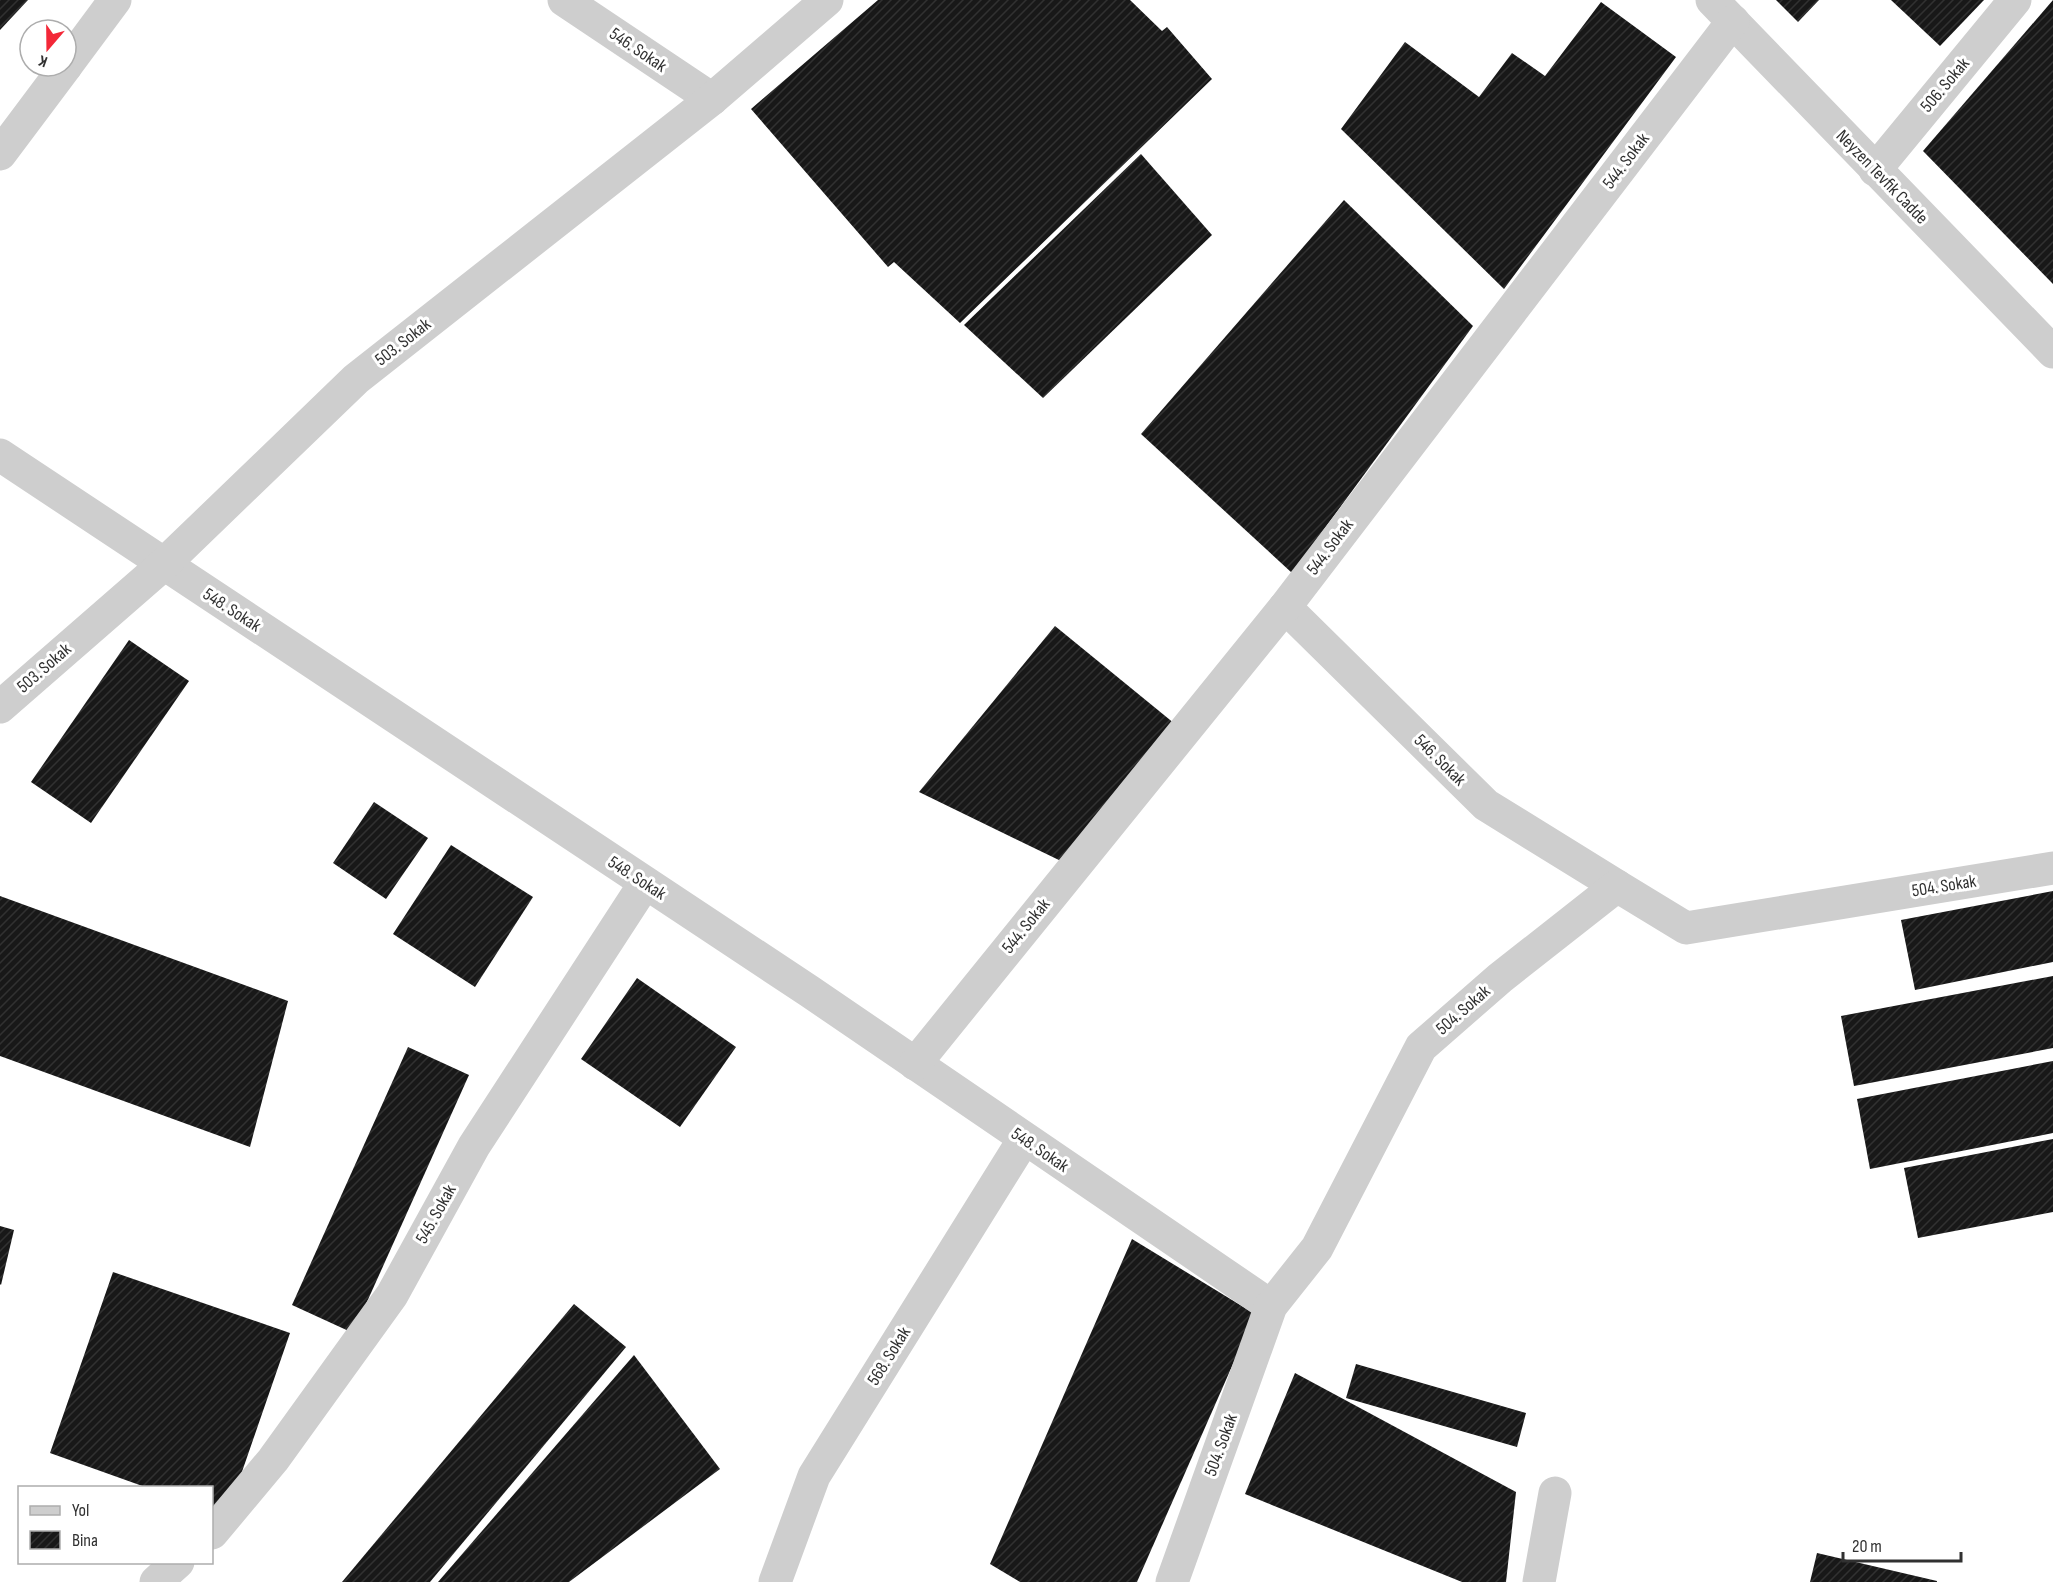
<svg xmlns="http://www.w3.org/2000/svg" width="2053" height="1582" font-family="'Sofia Sans Condensed',sans-serif">
<defs>
<pattern id="building-hatch" width="6" height="6" patternUnits="userSpaceOnUse" patternTransform="scale(1.5)"><rect width="6" height="6" fill="#181818"/><path d="M-1 1l2-2M0 6l6-6M5 7l2-2" fill="none" stroke="#313131"/></pattern>
</defs>
<rect width="100%" height="100%" fill="#fff"/>
<g fill="url(#building-hatch)">
<path d="M0,0H28L0,30Z"/>
<path d="M878,0H1130L1162,31L1167,27L1212,79L960,323L894,262L888,267L751,109Z"/>
<path d="M1776,0H1819L1798,22Z"/>
<path d="M1891,0H1984L1940,46Z"/>
<path d="M2053,0V284L1923,151Z"/>
<path d="M1601,2L1676,57L1504,289L1341,129L1405,42L1479,97L1512,53L1545,76Z"/>
<path d="M1141,154L1212,235L1043,398L964,325Z"/>
<path d="M1344,200L1473,326L1292,573L1141,434Z"/>
<path d="M1055,626L1175,724L1063,862L919,792Z"/>
<path d="M129,640L189,681L91,823L31,782Z"/>
<path d="M374,802L428,838L386,899L333,863Z"/>
<path d="M451,845L533,897L475,987L393,934Z"/>
<path d="M2053,891V962L1915,990L1901,920Z"/>
<path d="M0,896L288,1001L250,1147L0,1056Z"/>
<path d="M2053,976V1048L1854,1086L1841,1016Z"/>
<path d="M637,978L736,1047L680,1127L581,1059Z"/>
<path d="M408,1047L469,1075L353,1333L292,1305Z"/>
<path d="M2053,1061V1133L1870,1169L1857,1099Z"/>
<path d="M2053,1139V1212L1918,1238L1904,1168Z"/>
<path d="M0,1226L14,1230L1,1285L0,1284Z"/>
<path d="M1132,1239L1255,1314L1137,1582H1020L990,1564Z"/>
<path d="M113,1272L290,1333L227,1515L212,1510V1488H148L50,1453Z"/>
<path d="M574,1304L626,1347L430,1582H342Z"/>
<path d="M634,1355L720,1469L569,1582H438Z"/>
<path d="M1356,1364L1526,1413L1517,1447L1346,1398Z"/>
<path d="M1295,1373L1516,1492L1506,1582H1462L1245,1494Z"/>
<path d="M1817,1553L1937,1581V1582H1810Z"/>
</g>
<g fill="none" stroke-linecap="round" stroke-linejoin="round">
<g stroke="#cecece" stroke-width="33">
<path d="M564,0L712,99"/>
<path d="M1712,0L2053,352"/>
<path d="M66,66L115,0"/>
<path d="M0,154L66,66"/>
<path d="M1875,170L2015,0"/>
<path d="M0,455L809,991L1271,1306"/>
<path d="M1285,607L1486,805L1617,886"/>
<path d="M0,707L163,565L356,379L712,99L827,0"/>
<path d="M915,1064L1285,607L1733,21"/>
<path d="M212,1533L273,1460L392,1295L474,1146L645,883"/>
<path d="M156,1582L178,1562"/>
<path d="M775,1582L814,1476L1024,1139"/>
<path d="M1172,1582L1271,1306L1317,1248L1421,1047L1500,978L1617,886L1686,928L2053,868"/>
<path d="M1539,1582L1555,1493"/>
</g>
</g>
<g text-anchor="middle" dominant-baseline="central" stroke-width="6" stroke-linejoin="round" paint-order="stroke">
<g font-size="18" fill="#313131" stroke="#fff">
<text transform="translate(638 50) rotate(34)">546. Sokak</text>
<text transform="translate(1945 85) rotate(-50)">506. Sokak</text>
<text transform="translate(1626 161) rotate(-53)">544. Sokak</text>
<text transform="translate(1882 177) rotate(46)">Neyzen Tevfik Cadde</text>
<text transform="translate(403 342) rotate(-38)">503. Sokak</text>
<text transform="translate(1330 547) rotate(-53)">544. Sokak</text>
<text transform="translate(232 610) rotate(33)">548. Sokak</text>
<text transform="translate(44 668) rotate(-41)">503. Sokak</text>
<text transform="translate(1440 760) rotate(45)">546. Sokak</text>
<text transform="translate(637 878) rotate(33)">548. Sokak</text>
<text transform="translate(1944 886) rotate(-9)">504. Sokak</text>
<text transform="translate(1026 926) rotate(-51)">544. Sokak</text>
<text transform="translate(1463 1010) rotate(-41)">504. Sokak</text>
<text transform="translate(1040 1150) rotate(34)">548. Sokak</text>
<text transform="translate(436 1214) rotate(-61)">545. Sokak</text>
<text transform="translate(889 1356) rotate(-58)">568. Sokak</text>
<text transform="translate(1221 1445) rotate(-70)">504. Sokak</text>
</g>
</g>
<rect x="18" y="1486" width="195" height="78" fill="#ffffff" stroke="#adadad" stroke-width="1.5"/>
<rect x="30" y="1506" width="30" height="9" fill="#cecece" stroke="#adadad" stroke-width="1.5"/>
<text x="72" y="1516" font-size="18" fill="#313131">Yol</text>
<rect x="30" y="1531" width="30" height="18" fill="url(#building-hatch)" stroke="#adadad" stroke-width="1.5"/>
<text x="72" y="1546" font-size="18" fill="#313131">Bina</text>
<g transform="translate(48 48) rotate(200)"><circle r="28" fill="#ffffff" stroke="#adadad" stroke-width="1.5"/>
<path d="M0-4.5L10 22L0 15L-10 22Z" fill="#f32838"/>
<text y="-9" font-size="16" font-weight="bold" text-anchor="middle" fill="#313131">K</text>
</g>
<path d="M1843 1552v9h118v-9" fill="none" stroke="#313131" stroke-width="3"/>
<text x="1852" y="1552" font-size="18" fill="#313131" stroke="#ffffff" stroke-width="4.5" paint-order="stroke">20 m</text>
</svg>
